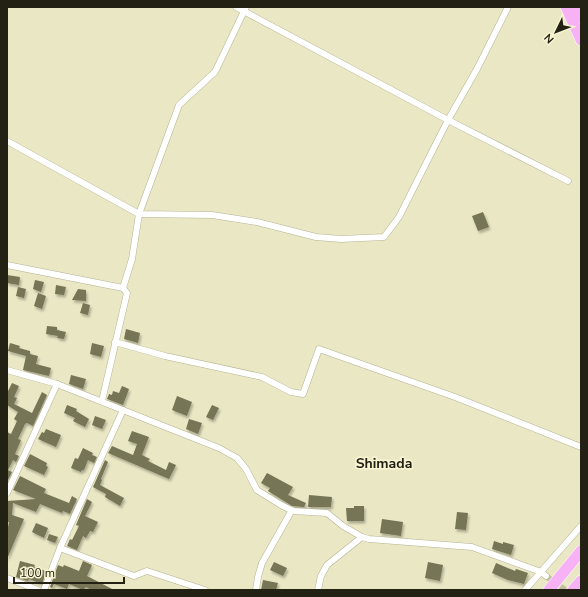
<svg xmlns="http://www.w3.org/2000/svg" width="588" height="597" font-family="'Nunito Sans',sans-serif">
<defs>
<filter id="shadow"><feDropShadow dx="1.5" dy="2.5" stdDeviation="1" flood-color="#0004"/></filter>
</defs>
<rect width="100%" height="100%" fill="#e9e7c4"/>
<g fill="#767454" filter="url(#shadow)">
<path d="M483,212L489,227L478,231L472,216Z"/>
<path d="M7,275L20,277L19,285L7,283Z"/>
<path d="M35,280L44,282L41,292L33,289Z"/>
<path d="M56,285L66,287L64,295L55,294Z"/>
<path d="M18,287L26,289L24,298L16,296Z"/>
<path d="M78,289L86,290V301L72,300Z"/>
<path d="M38,293L46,296L42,309L34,306Z"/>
<path d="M83,303L90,305L88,315L80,313Z"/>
<path d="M47,326L57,327V330L66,332L64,339L57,338L58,336L46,334Z"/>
<path d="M126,329L140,333L138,343L124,339Z"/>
<path d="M10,343L20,346L19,348L30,351V354L38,356L36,364L51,368L49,376L23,370L26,356L8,351Z"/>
<path d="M92,343L104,346L101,357L90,354Z"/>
<path d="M71,375L86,379L83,389L69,384Z"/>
<path d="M12,383L19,386L14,397L17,398L14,404L32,413L42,392L47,395L33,426L27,423L25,424L18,439L21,440L15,454L19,456L16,462L13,460L8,470L12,472L7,482V432L11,434L17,421L14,419L18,412L7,405V393Z"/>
<path d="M122,386L129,389L123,405L107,399L109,394L112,395L113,391L119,393Z"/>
<path d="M177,396L192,402L187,416L172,410Z"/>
<path d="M67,405L77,409L76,411L89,419L85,427L73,421L75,418L64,413Z"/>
<path d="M212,405L219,408L213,420L206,417Z"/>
<path d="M95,416L106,420L102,429L92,425Z"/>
<path d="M189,419L202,423L198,434L186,429Z"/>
<path d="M46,429L61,435L56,447L38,439L42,432L44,433Z"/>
<path d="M132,431L149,437L142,455L150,459L148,461L166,470L169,462L176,465L169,479L108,453L112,446L133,455L137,444L128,441Z"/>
<path d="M83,448L93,453L92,455L97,457L94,463L88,460L84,470H82L81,472L71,468L75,458L78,459Z"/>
<path d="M30,454L47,463L46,466L48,467L44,475L24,466Z"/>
<path d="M105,460L108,462L101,479L102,480L100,485L124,498L120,506L105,497L106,494L93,487Z"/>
<path d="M267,473L293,487L288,495L306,503L304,507L292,506L268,491L270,488L261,483Z"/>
<path d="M20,476L46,489L44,493L69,503L72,496L77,499L70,514L63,511L62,513L40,504L36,512L13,503L12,515L24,519L7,559V532L9,522H7V501L36,499L13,490Z"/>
<path d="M309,495L332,497L331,507H308Z"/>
<path d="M87,499L92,502L85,516L98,522L93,532L90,531L86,538L83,536L77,550L67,546L70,539L72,540L79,526L76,525Z"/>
<path d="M354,506H364V521H347L346,508H354Z"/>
<path d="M457,512L468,513L466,530L455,529Z"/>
<path d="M382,519L403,522L401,536L380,533Z"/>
<path d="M36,523L48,528L44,538L32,532Z"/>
<path d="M49,534L58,537L55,543L47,540Z"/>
<path d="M494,541L503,544V542L514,545L511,555L492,549Z"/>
<path d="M20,561L35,565L34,567L46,571L42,584L29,579L28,581L16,577Z"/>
<path d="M83,561L92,565L87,576L114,590H91L86,587L83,590L69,584L67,589L54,584L52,588L50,587L58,565L63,567L64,565L79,571Z"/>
<path d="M274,562L287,568L283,576L270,570Z"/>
<path d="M428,562L443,565L440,581L425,578Z"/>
<path d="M496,563L515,571L516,569L528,573L524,584L508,580L492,573Z"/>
<path d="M263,580L278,583L276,590H261Z"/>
</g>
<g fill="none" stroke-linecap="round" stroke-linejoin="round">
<path stroke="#c1bfa1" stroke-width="6" stroke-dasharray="6 3" stroke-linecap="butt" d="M546,576L565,590"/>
<g stroke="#b6b392" stroke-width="7">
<g id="street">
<path d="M236,7L448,120L568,181"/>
<path d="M7,141L139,214L212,215L257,222L316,237L341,239L384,237L399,217L448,120L477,69L508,7"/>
<path d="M7,265L123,288L127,293L102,401"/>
<path d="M123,288L132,259L139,214L179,105L215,72L246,7"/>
<path d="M115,342L165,356L262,377L291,392L303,394L319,349L455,397L581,447"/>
<path d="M7,370L57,384L219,448L237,458L246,469L257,490L281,505L293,511L327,513L343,526L362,537L369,539L472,547L541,572L546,576"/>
<path d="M7,493L57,384"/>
<path d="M60,548L134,576L147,571L205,590"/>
<path d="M7,578L38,590"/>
<path d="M44,590L60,548L123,410"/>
<path d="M256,590L258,577L262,563L292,510"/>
<path d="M318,590L321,576L327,565L362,537"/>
<path d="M525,590L581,526"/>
</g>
</g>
<g stroke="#fff" stroke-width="12">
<g id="highway">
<path d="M566,7L581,40"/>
<path d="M576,7L581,18"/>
<path d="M549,590L581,551"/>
<path d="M573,590L581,581"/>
</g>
</g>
<use href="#street" stroke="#fff" stroke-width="6"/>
<use href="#highway" stroke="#f7b2f6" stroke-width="11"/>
</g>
<g text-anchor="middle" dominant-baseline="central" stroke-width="3.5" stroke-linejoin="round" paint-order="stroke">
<g font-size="14" font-weight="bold" fill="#222114" stroke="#f7f4d1">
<text x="384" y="463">Shimada</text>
</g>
</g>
<rect width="588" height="597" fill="none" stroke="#222114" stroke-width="16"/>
<g transform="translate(556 32) rotate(227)" stroke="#f7f4d1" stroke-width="3" paint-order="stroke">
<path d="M0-3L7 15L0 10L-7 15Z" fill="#222114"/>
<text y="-6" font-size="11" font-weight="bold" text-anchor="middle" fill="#222114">N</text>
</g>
<path d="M14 577v6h110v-6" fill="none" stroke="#222114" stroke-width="2"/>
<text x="20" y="577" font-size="12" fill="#222114" stroke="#f7f4d1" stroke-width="3" paint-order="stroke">100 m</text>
</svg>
